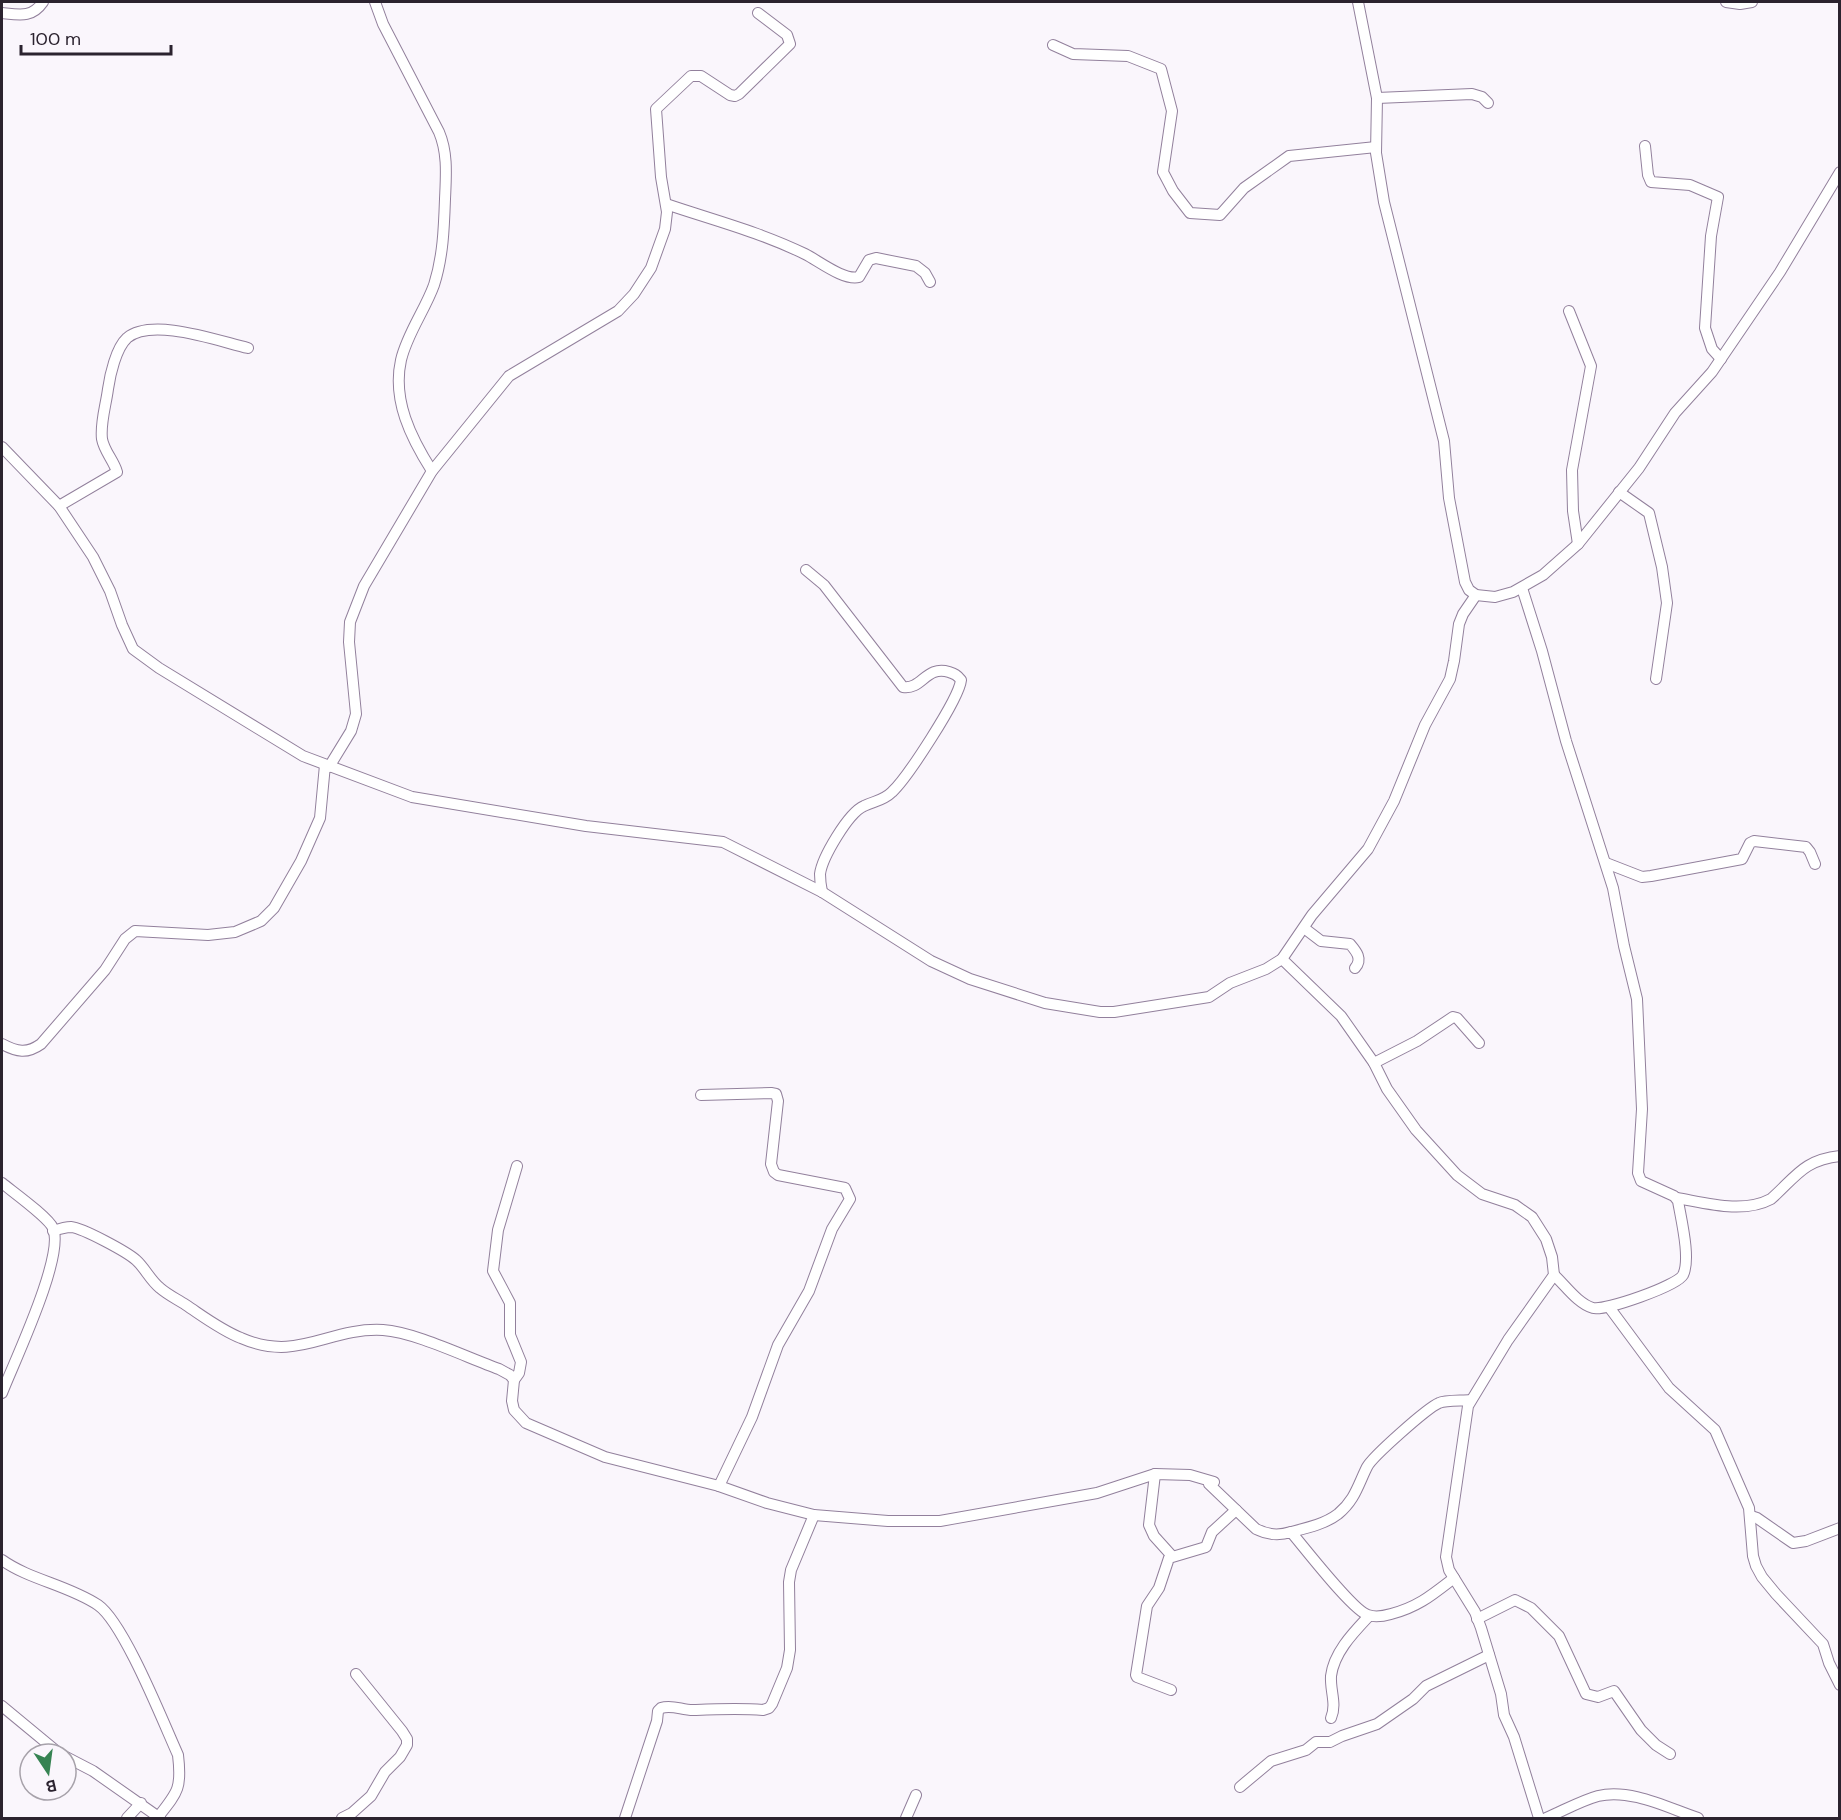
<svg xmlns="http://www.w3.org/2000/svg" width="1841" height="1820" font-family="'DM Sans',sans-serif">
<rect width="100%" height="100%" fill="#faf6fc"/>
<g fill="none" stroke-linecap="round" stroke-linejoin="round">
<g stroke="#92809c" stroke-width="12">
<g id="street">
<path d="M375,2L383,24L439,132C448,153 446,176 445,199C444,228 443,257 434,285C425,310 407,334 401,360C392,400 411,438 432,471"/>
<path d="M1358,2L1377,98L1376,153L1384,202L1444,441L1449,498L1465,582L1469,590L1476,595L1495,597L1513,592L1543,575L1578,544L1639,468L1675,413L1712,372L1780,272L1840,172"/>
<path d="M1726,2L1740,4L1752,2"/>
<path d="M2,13C20,15 32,18 43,2"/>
<path d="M1053,45L1073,54L1128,56L1161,69L1172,111L1163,172L1173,191L1190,213L1220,215L1244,188L1289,156L1376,147"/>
<path d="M1377,98L1472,94L1482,97L1488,103"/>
<path d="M1645,146L1648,175L1651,182L1690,185L1718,197L1711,236L1705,328L1712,349L1721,359"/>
<path d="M666,204C713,220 760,232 805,254C819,261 844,281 859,277L869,260L876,258L916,266L925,273L930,282"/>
<path d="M1569,311L1591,366L1572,470L1573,511L1578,544"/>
<path d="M2,447L59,506L93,557L110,591L122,625L133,649L159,668L303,756L412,797L586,826L723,842L822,892L931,961L970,979L1045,1003L1100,1012H1114L1209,997L1230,983L1266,969L1282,959L1312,915L1368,849L1394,801L1425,725L1450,679L1454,661L1459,624L1463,614L1476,595"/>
<path d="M1619,492L1649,513L1662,567L1667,603L1656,679"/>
<path d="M59,506L117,472C114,461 104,451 102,439C100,423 106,405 108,389C110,375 116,348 127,338C152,317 218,341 248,348"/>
<path d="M806,570L824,585L903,687C922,690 926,665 949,672C955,674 957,675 961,680C959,699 907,778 892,792C883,801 874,801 864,806C848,813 822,858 820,874C820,880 821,887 822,892"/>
<path d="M1522,588L1542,651L1566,741L1613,888L1624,946L1637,999L1642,1109L1638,1173L1641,1181L1674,1196L1678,1201C1681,1219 1691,1259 1683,1275C1677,1286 1605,1311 1593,1308C1578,1304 1565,1285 1554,1275"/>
<path d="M329,767L351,731L356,714L349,642L350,622L364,586L432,471L509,376L618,311L634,294L651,268L665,229L667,212L661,177L656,109L691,76H701L730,95L735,96L739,94L790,44L787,35L758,13"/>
<path d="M1606,863L1642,877L1651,876L1742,859L1750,843L1754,841L1806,847L1810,852L1815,864"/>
<path d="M1304,928L1321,941L1350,944C1356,951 1363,959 1355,968"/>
<path d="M1282,959L1341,1016L1374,1063L1387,1089L1416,1130L1457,1175L1482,1194L1515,1205L1532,1217L1546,1239L1552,1257L1554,1275L1508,1340L1468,1406L1446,1557L1449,1570L1475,1612L1481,1628L1501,1694L1504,1715L1514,1737L1539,1818"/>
<path d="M2,1044C17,1052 27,1054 41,1044L105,970L125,939L135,931L208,935L235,932L261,921L274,908L301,861L320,818L325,765"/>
<path d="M1374,1063L1417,1041L1453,1017L1457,1018L1479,1043"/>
<path d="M701,1095L771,1093L776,1094L778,1101L771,1164L774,1172L778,1175L845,1188L850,1199L832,1229L809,1291L778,1345L752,1417L719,1486"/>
<path d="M2,1183C13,1192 48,1217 53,1228C65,1256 14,1362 2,1393"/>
<path d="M1677,1198C1706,1203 1743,1214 1771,1199C1796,1177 1803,1160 1840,1156"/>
<path d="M53,1231C59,1229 66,1227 71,1227C83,1228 127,1252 136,1260C145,1268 150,1280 160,1288C168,1295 177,1299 186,1305C204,1317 221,1330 241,1338C298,1363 328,1327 383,1330C415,1332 468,1358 499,1369L510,1375L514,1380L512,1401L514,1410L526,1423L605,1457L719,1486L767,1503L814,1515L888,1521H940L1097,1493L1155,1474L1190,1475L1214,1482L1209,1484L1256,1529C1268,1535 1278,1536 1291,1532C1304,1547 1353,1611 1368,1615C1376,1618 1384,1616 1391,1614C1418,1607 1432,1595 1454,1578"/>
<path d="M1609,1307L1669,1388L1715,1430L1749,1508L1753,1556L1756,1566L1762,1577L1776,1594L1823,1644L1829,1663L1840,1685"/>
<path d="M514,1380L519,1373L521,1362L510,1335V1303L493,1271L498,1230L517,1166"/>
<path d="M1155,1474L1149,1525L1154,1536L1172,1556"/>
<path d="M1751,1516L1757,1518L1793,1543L1806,1541L1840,1528"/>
<path d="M1291,1532C1307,1528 1325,1524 1338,1514C1355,1500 1358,1485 1367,1467C1372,1457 1427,1408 1439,1403C1445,1400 1463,1401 1471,1400"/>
<path d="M2,1560C30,1580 68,1585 98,1605C124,1623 163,1722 178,1755C182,1788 178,1792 158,1817"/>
<path d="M1477,1619L1515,1600L1531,1608L1559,1636L1586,1694L1598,1697L1614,1691L1641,1730L1656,1745L1670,1754"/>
<path d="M1171,1690L1137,1677L1136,1675L1147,1606L1159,1588L1169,1558L1206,1547L1212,1532L1236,1510"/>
<path d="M2,1706L60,1754"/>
<path d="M1331,1718C1337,1704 1330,1691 1331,1676C1334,1652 1354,1632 1369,1616"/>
<path d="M66,1757L93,1771L160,1818"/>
<path d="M1240,1787L1271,1761L1306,1750L1316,1742H1330L1342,1736L1377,1724L1413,1699L1426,1686L1489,1655"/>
<path d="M127,1818L141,1803"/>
<path d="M342,1818L352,1813L371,1796L385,1772L400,1757L407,1745V1739L402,1731L356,1674"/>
<path d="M625,1818L657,1721L658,1711L661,1708C673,1704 683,1711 695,1710C718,1709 740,1708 763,1710L769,1708L772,1704L787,1668L790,1650L789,1582L791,1570L814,1515"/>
<path d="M906,1818L916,1795"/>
<path d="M1546,1818C1563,1811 1580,1801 1598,1796C1630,1788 1668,1808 1698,1818"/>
</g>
</g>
<use href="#street" stroke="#fff" stroke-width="10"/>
</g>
<rect width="1841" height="1820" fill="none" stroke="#2b232f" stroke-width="6"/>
<g transform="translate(48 1772) rotate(167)"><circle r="28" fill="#faf6fc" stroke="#a7a2aa" stroke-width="1.5"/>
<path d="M0-4.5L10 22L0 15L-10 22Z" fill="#368352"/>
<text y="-9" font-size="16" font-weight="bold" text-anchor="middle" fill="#2b232f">B</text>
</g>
<path d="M21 45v9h150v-9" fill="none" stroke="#2b232f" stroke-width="3"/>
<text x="30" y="45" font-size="18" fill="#2b232f" stroke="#faf6fc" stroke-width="4.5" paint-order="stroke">100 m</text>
</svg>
